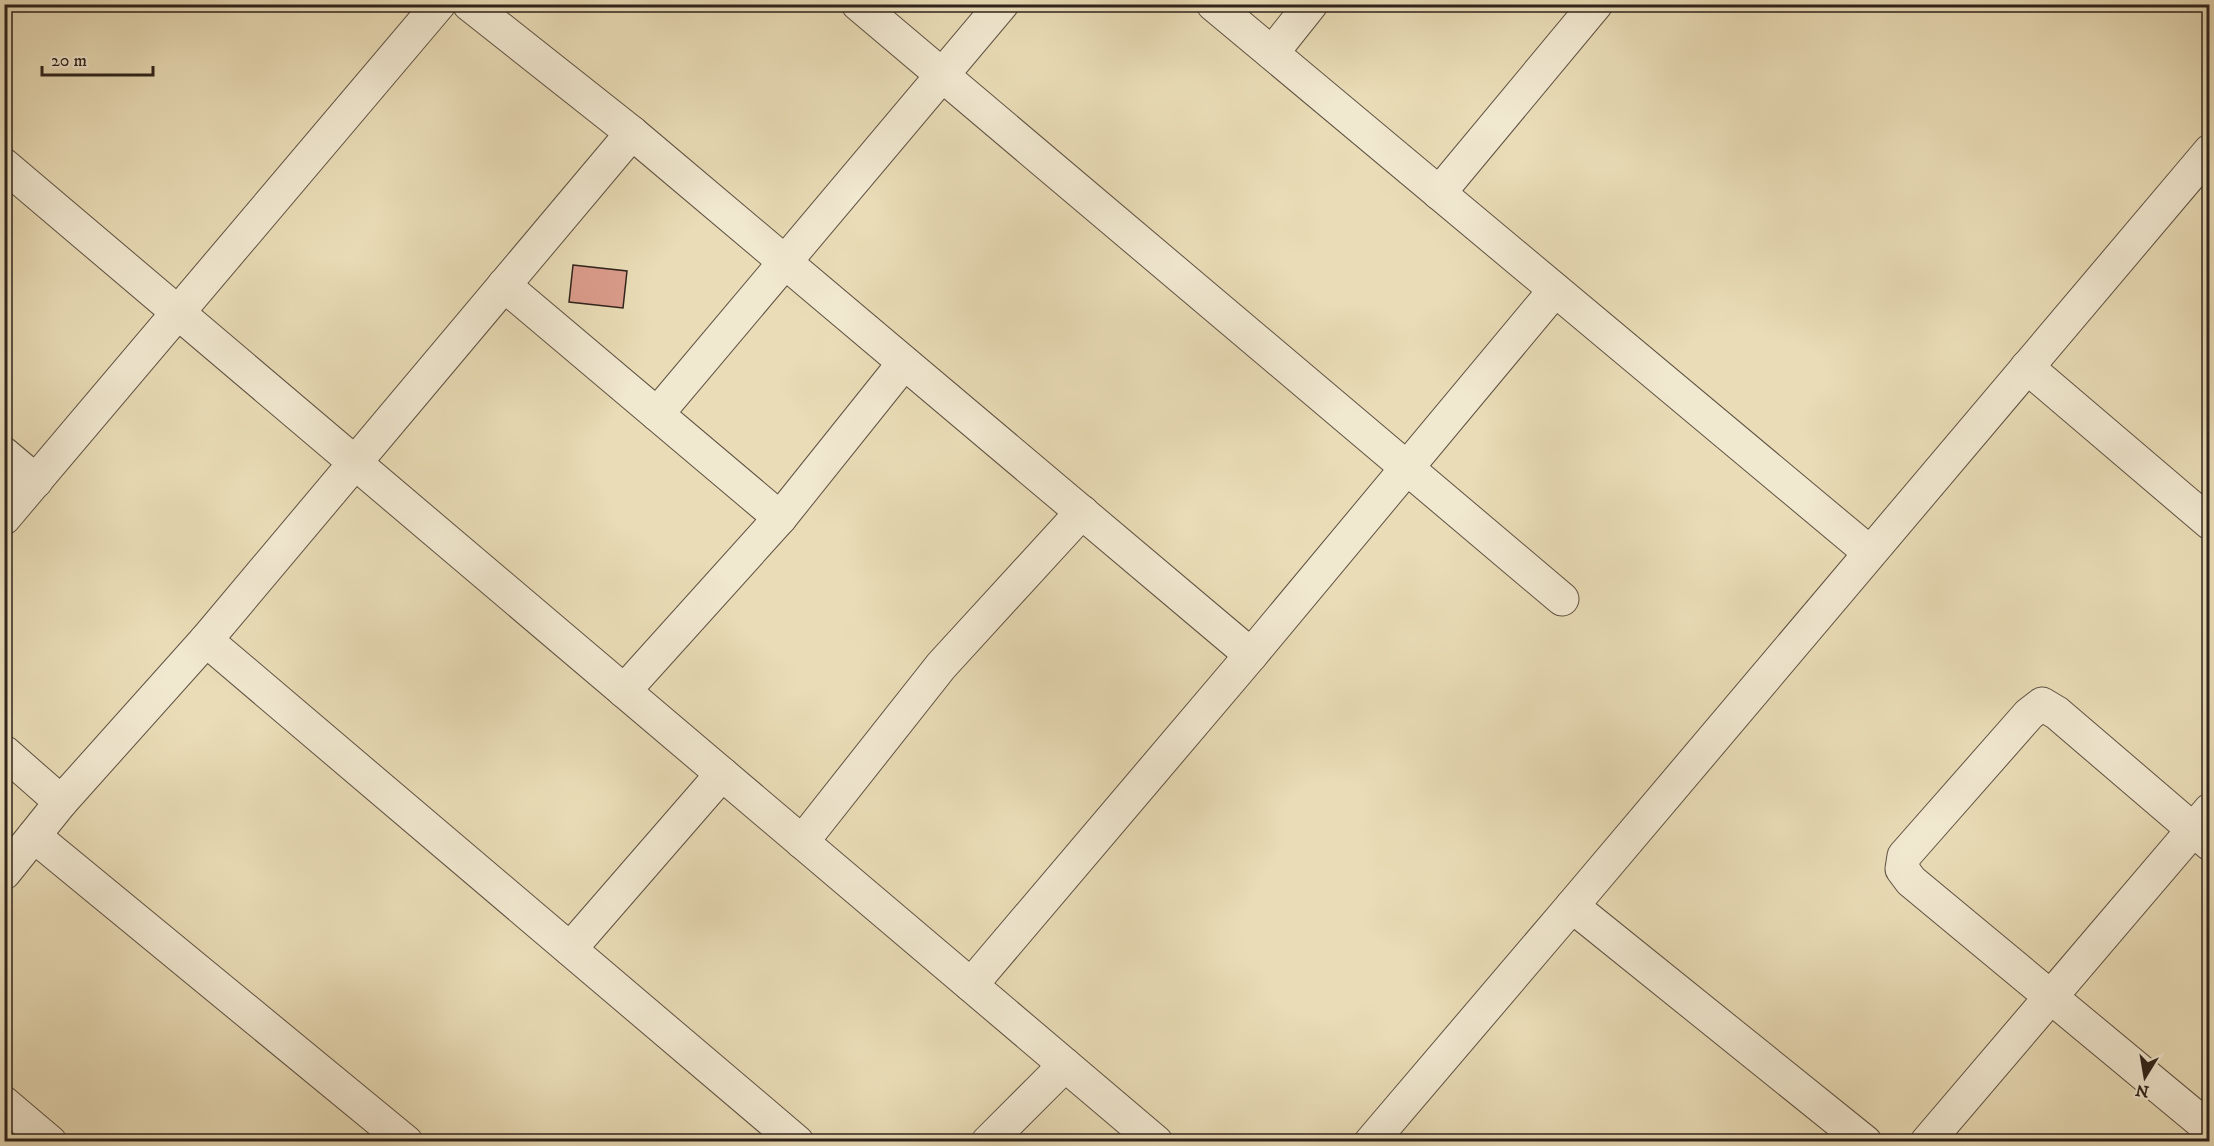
<svg xmlns="http://www.w3.org/2000/svg" width="2214" height="1146" font-family="'IM FELL DW Pica',serif">
<rect width="100%" height="100%" fill="#e9dcb6"/>
<filter id="stains"><feTurbulence type="fractalNoise" baseFrequency=".00333" numOctaves="4"/><feColorMatrix values="0 0 0 0 .2 0 0 0 0 .09 0 0 0 0 .02 0 0 0 .5 -.17"/></filter>
<radialGradient id="worn" r=".72"><stop offset=".6" stop-color="#630" stop-opacity="0"/><stop offset="1" stop-color="#630" stop-opacity=".3"/></radialGradient>
<path fill="#db9c8b" stroke="#2f231c" stroke-width="1.5" d="M573,265L627,271L623,308L569,302Z"/>
<g fill="none" stroke-linecap="round" stroke-linejoin="round">
<g stroke="#5e5142" stroke-width="35">
<g id="minor">
<path d="M469,4L632,133L1251,655"/>
<path d="M858,4L1562,599"/>
<path d="M1213,4L1869,552"/>
<path d="M1272,53L1311,4"/>
<path d="M4,165L1156,1142"/>
<path d="M1439,193L1596,4"/>
<path d="M504,285L780,518"/>
<path d="M2027,367L2210,523"/>
<path d="M657,414L1002,4"/>
<path d="M4,454L36,481"/>
<path d="M4,518L439,4"/>
<path d="M206,640L797,1142"/>
<path d="M624,691L780,518L904,363"/>
<path d="M4,752L61,802"/>
<path d="M34,836L406,1142"/>
<path d="M802,842L941,666L1082,512"/>
<path d="M2210,844L2057,713L2042,704L2029,714L1904,856L1902,869L1911,881L2210,1129"/>
<path d="M4,873L61,802L206,640L632,133"/>
<path d="M1572,906L1865,1142"/>
<path d="M570,949L722,774"/>
<path d="M971,985L1251,655L1555,290"/>
<path d="M4,1103L50,1142"/>
<path d="M988,1142L1065,1065"/>
<path d="M1371,1142L1572,906L2210,151"/>
<path d="M1927,1142L2210,810"/>
</g>
</g>
<use href="#minor" stroke="#f1e8d0" stroke-width="33"/>
</g>
<rect width="2214" height="1146" fill="none" stroke="#e9dcb6" stroke-width="24"/>
<rect x="6" y="6" width="2202" height="1134" fill="none" stroke="#2f231c" stroke-width="3"/>
<rect x="12" y="12" width="2190" height="1122" fill="none" stroke="#2f231c" stroke-width="1.5"/>
<g transform="translate(2145 1077) rotate(191)" stroke="#f1e8d0" stroke-width="4.5" paint-order="stroke">
<path d="M0-4.5L10 22L0 15L-10 22Z" fill="#2f231c"/>
<text y="-9" font-size="16" font-weight="bold" text-anchor="middle" fill="#2f231c">N</text>
</g>
<path d="M42 66v9h111v-9" fill="none" stroke="#2f231c" stroke-width="3"/>
<text x="51" y="66" font-size="18" fill="#2f231c" stroke="#f1e8d0" stroke-width="4.5" paint-order="stroke">20 m</text>
<rect width="100%" height="100%" filter="url(#stains)"/>
<rect width="100%" height="100%" fill="url(#worn)"/>
</svg>
